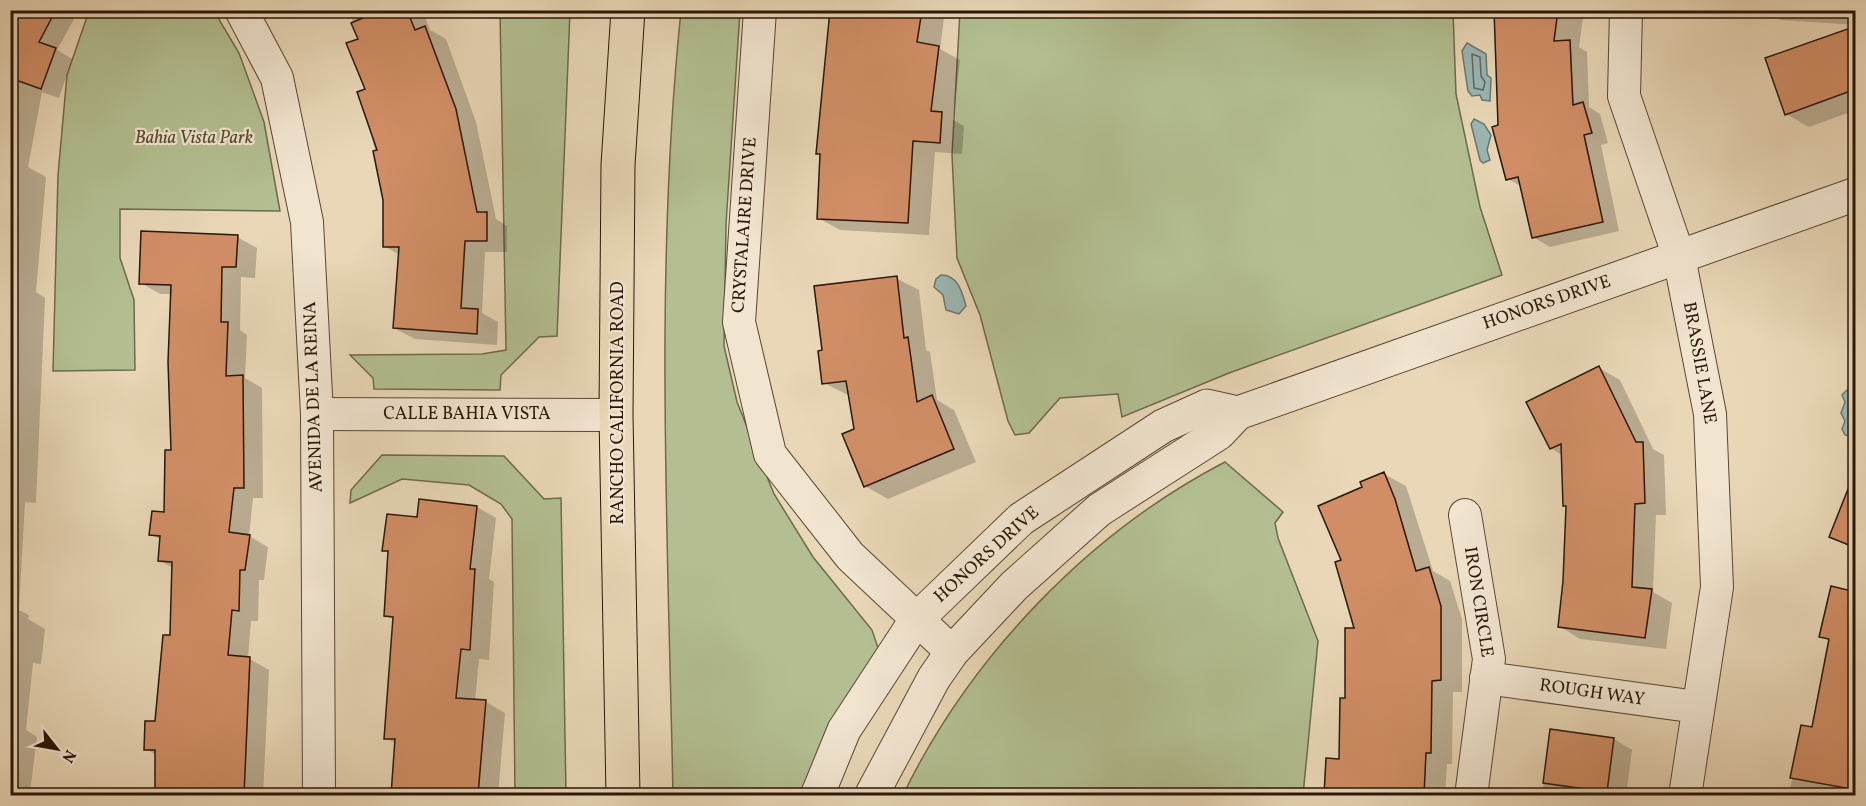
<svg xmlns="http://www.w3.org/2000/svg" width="1866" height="806" font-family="Vollkorn,serif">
<rect width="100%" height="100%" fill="#e9d7b7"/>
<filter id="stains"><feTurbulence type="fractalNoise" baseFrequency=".00333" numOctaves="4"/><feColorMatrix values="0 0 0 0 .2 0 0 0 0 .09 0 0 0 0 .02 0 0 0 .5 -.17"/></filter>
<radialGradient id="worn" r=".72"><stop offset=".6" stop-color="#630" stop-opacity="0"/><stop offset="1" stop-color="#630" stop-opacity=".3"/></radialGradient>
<g fill="#b3bf92" stroke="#6e6a4d" stroke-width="1.5">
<path d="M89,11H214L239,53L264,122L280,211L120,209V258L134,300L135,370L53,371L58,175L67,75Z"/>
<path d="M500,11H570L557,336L539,337L501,375L500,390L374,389L373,378L350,355L482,354L506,350Z"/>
<path d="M681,11H740L726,224L724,346L737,402L774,494L813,557L872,630L878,648L802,795L673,796C668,534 654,271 681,11Z"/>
<path d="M960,11H1453L1456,94L1480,207L1502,275L1229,373L1122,417L1118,394L1060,398L1029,433L1015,435L1008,421L980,315L957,258L952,155Z"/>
<path d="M382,455L504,456L544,499L561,498L566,795H515L512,519L501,504L469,485L402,479L350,503L351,490Z"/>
<path d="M1225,462L1283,512L1275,523L1278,538L1318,641L1303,795H903C970,657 1088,533 1225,462Z"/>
</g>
<g fill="#9ab8b6" stroke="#6d7770" stroke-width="1.5">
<path d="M1467,43L1486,54L1487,75L1491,78L1490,101L1482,100L1480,95L1472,96L1468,91L1462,51Z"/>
<path d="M1474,119L1484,124L1491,135L1487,150L1490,160L1483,163L1480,160L1471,124Z"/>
<path d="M941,275C958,275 962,292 966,306L959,314L946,310L943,295L934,287L936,279Z"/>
<path d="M1847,390L1855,397V436L1845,435L1842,429L1845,421L1841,413L1845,402L1842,395Z"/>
</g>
<g fill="#0003">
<path d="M10,10H79L57,50L72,59L59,98L42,92L28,167L46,177L36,292L45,298L36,503L25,502L19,610L29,615L28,619L45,629L41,664L33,663L26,730L37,737L30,792L26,791L25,796H10Z"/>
<path d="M348,10H422L430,30L446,39L476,122L496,219L507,226V252H485L482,313L498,322L497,345L415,339L394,328L400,255L384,246L385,200L370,127L360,39Z"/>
<path d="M832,10H945L940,49L960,60L953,120L964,126L962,154L935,152L929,235L840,230L818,218L821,156L817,153Z"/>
<path d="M1492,10H1584L1579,47L1587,52L1589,107L1600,114L1608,143L1601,145L1619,231L1550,247L1533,237L1522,187L1508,179L1499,127L1496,15Z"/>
<path d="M1764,10H1856V25L1781,20Z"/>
<path d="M1856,28V110L1809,127L1786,114Z"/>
<path d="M237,237L257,248L255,278L241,277L240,330L247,335L245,378L262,388L263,498H253L249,536L268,547L264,580H259L258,621H251L248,658L269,670L263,796H156V755L146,749L156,723L171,637L173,568L159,560L161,540L151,534L166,514L173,452L172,294H160L141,283Z"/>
<path d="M896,278L919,290L926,350L930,352L937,400L954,410L976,462L888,499L865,486L850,396L824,383L823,352Z"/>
<path d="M1599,368L1620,380L1653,449L1664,455L1666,515H1656L1653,592L1672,603L1666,649L1580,639L1559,626L1565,581L1567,507L1563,456L1551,448Z"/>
<path d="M1384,474L1406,486L1433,571L1450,581L1462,619V692H1453L1452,764H1447L1445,796H1326L1327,760L1341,761L1356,629L1343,561L1364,488Z"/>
<path d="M1856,475V550L1831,537Z"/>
<path d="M420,500L477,507L496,518L489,579L494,582L489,660L479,659L475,701L486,702L505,713L498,796H392L396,744L386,738L395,620L386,615L390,553L384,550L418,519Z"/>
<path d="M1856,593V796H1789L1802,726L1814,729L1830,642L1821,636Z"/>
<path d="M1551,730L1614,739L1632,750L1626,796H1542Z"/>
</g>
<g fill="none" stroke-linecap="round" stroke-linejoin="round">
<path stroke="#62675f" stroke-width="1.5" d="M1472,54L1480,57L1481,76L1485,82L1483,90L1474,88Z"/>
</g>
<g fill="#d18e66" stroke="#2a1608" stroke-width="1.5">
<path d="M10,10H56L39,42L56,48L41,89L10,78Z"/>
<path d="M382,10H407L415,30L425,26L456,109L477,212H487V241H465L461,308L478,309L477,334L393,328L399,247H383V200L373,151L377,150L357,92L365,89L346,43L358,39L351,23Z"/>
<path d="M830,10H922L917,42L939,46L931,111L942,112L940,143L913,141L908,223L817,219L820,154H816Z"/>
<path d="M1494,10H1558L1554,41L1570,40L1573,105L1583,102L1592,133L1584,135L1603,222L1532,238L1518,177L1506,180L1492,127L1498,125Z"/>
<path d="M1856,26V89L1785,115L1765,58Z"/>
<path d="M141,231L238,235L236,267H222L221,322H228L226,376L243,375L244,488H234L229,532L250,535L245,570H240L239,611L232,610L228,655L250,657L244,795H155V750H144L145,721H155L163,635H170L172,562L158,561L160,536L149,535L152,511L164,512L165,450H171L168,362L171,285L139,284Z"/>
<path d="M897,276L904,338L908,337L917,402L932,395L954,449L864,487L842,434L854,429L846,381L822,384L818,351L822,350L814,286Z"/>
<path d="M1599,366L1636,442H1643L1645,503L1635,504L1632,587L1652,589L1645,638L1558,627L1563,581L1566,506H1563L1561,444L1550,449L1526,402Z"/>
<path d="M1384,472L1395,499L1416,571L1429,567L1441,606V680L1432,681L1431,753H1426L1424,795H1324L1326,758L1339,759L1340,698H1345V628H1354L1335,562L1341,560L1318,506L1362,487L1360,482Z"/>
<path d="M1854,474H1856V548L1829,537Z"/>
<path d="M419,499L477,506L470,569H475L470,650L461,649L456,698L486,700L478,795H391L395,739H384L393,617L384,616L388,551H382L387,514L417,517Z"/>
<path d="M1831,586L1856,592V780L1853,779L1851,789L1790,778L1801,725L1812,727L1829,639L1819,637Z"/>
<path d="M1550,729L1614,738L1607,792L1543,783Z"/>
</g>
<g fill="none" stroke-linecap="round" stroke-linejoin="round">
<g stroke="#5a4634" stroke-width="34">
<g id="minor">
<path d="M241,10L277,78L307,222L317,414L319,796"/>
<path d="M760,10L739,322L770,454L850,556L952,652"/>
<path d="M1626,10L1624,96L1679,257L1710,414L1717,587L1685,796"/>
<path d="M317,414L616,415"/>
<path d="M1465,515L1489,659L1471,796"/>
<path d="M1486,678L1697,707"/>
</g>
</g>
<g stroke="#5a4634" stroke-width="35">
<g id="tertiary">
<path d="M817,796L844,730L916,620L1021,519L1163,426L1207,406L1238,413"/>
<path d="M871,796L934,678L952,652L1014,586L1099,510L1219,433L1238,413L1856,194"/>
</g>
</g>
<g stroke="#2a1608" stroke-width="35">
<path id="primary" d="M623,796L616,415L618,165L628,10"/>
</g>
<use href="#minor" stroke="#f1e5d0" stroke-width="32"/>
<use href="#tertiary" stroke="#f1e5d0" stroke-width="33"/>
<use href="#primary" stroke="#e9d7b7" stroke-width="33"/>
</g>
<g text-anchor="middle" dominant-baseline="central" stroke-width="4.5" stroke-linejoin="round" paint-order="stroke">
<g font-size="18" font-style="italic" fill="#534931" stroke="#f1e5d0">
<text x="194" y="138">Bahia Vista Park</text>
</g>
<g font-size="18" fill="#2a1608" stroke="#f1e5d0">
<text transform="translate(745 225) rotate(-86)">CRYSTALAIRE DRIVE</text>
<text transform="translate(1547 303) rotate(-19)">HONORS DRIVE</text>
<text transform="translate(1699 363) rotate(80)">BRASSIE LANE</text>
<text transform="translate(314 397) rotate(-92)">AVENIDA DE LA REINA</text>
<text transform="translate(618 403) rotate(-90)">RANCHO CALIFORNIA ROAD</text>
<text x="467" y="414">CALLE BAHIA VISTA</text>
<text transform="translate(987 555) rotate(-42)">HONORS DRIVE</text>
<text transform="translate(1478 602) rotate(81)">IRON CIRCLE</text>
<text transform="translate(1592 693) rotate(8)">ROUGH WAY</text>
</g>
</g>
<rect width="1866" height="806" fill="none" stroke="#e9d7b7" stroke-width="36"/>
<rect x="12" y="12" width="1842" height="782" fill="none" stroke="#2a1608" stroke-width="3"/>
<rect x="18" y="18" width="1830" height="770" fill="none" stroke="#2a1608" stroke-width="1.5"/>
<g transform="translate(57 749) rotate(121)" stroke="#f1e5d0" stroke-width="4.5" paint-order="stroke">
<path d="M0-4.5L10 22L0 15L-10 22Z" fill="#2a1608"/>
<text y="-9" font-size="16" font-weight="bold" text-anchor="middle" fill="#2a1608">N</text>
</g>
<rect width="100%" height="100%" filter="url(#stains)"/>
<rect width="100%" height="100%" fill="url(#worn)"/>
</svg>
